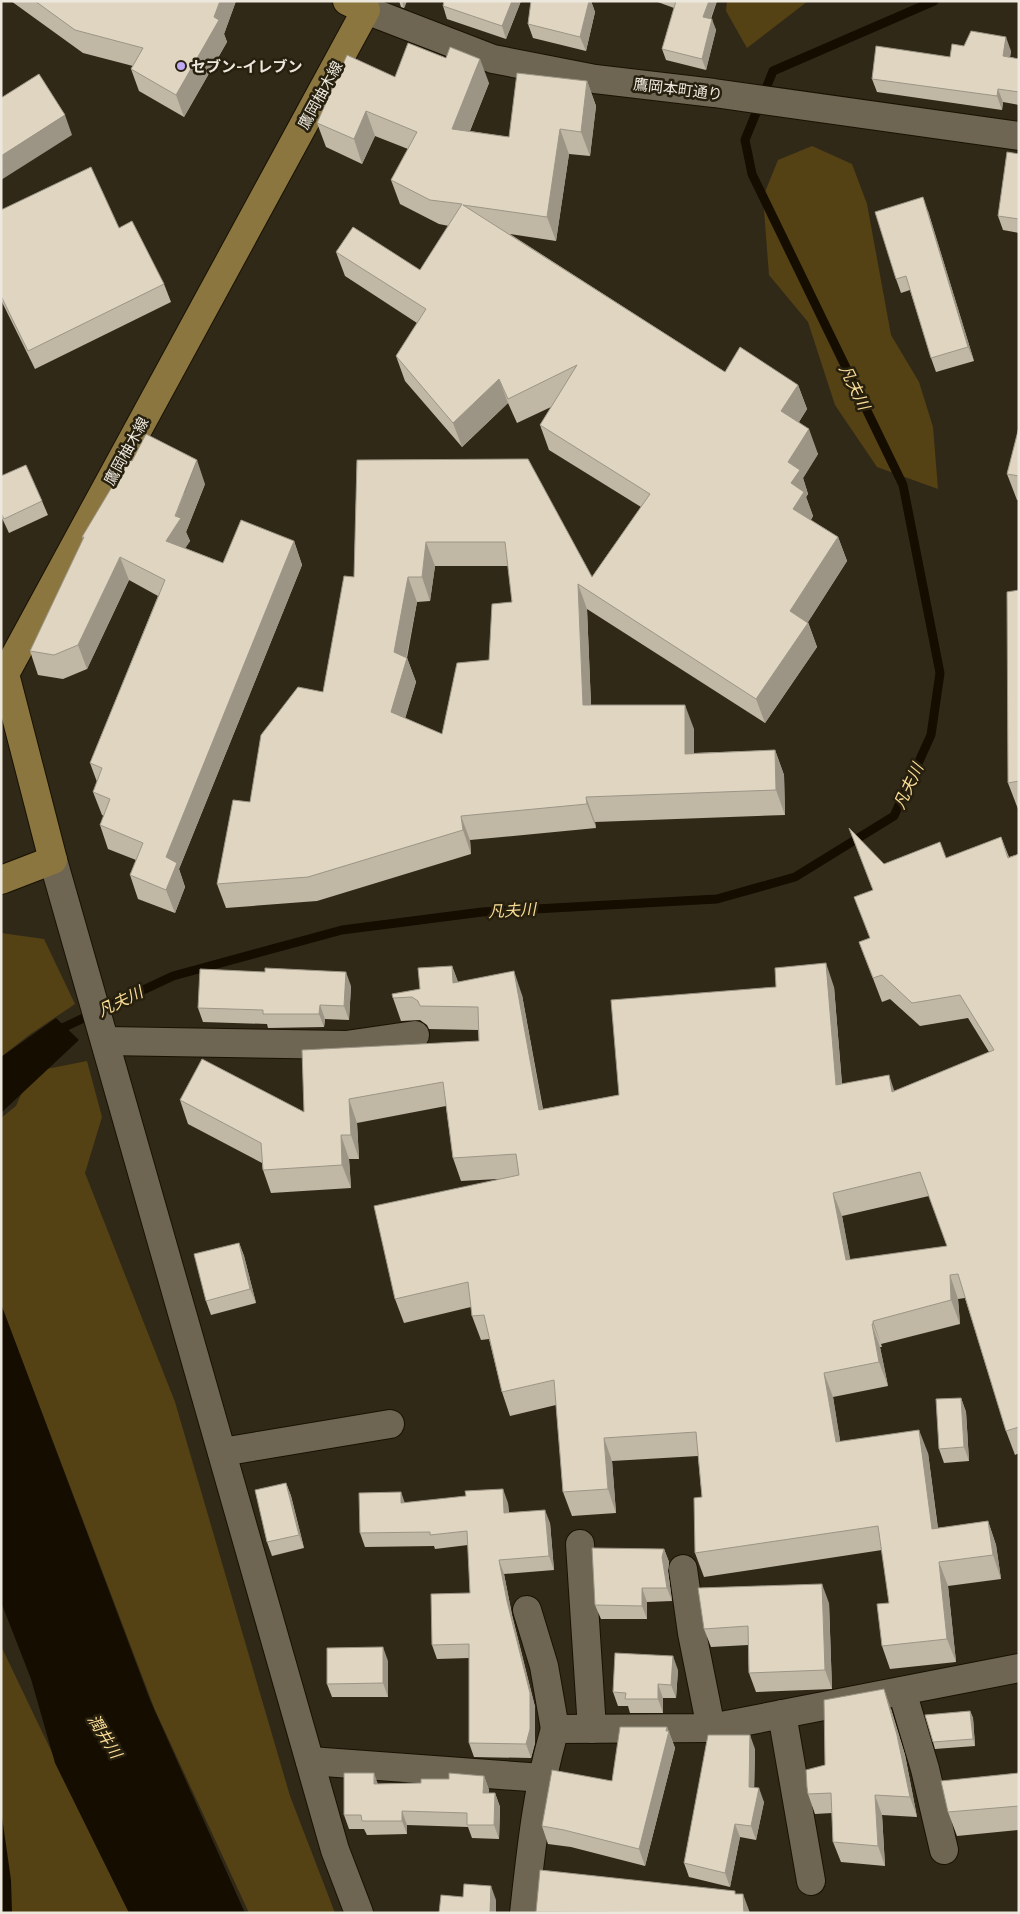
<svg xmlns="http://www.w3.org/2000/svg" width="1020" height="1914" font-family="Mulish,'Noto Sans JP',sans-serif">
<rect width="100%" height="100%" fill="#312918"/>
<g fill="#544214">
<path d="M727,1H808L747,48L726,11Z"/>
<path d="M812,146L852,164L867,204L891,335L919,382L933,427L938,489L877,467L835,405L808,322L769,275L763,197L778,160Z"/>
<path d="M1,933L44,939L75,1004L29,1035L1,1057Z"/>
<path d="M87,1061L102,1117L85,1173L175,1402L290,1796L335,1913H249L155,1710L2,1307L1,1118L16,1106L31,1072Z"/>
<path d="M1,1646L102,1857L137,1913H12L1,1834Z"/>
</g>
<g fill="#150d00">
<path d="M56,1018L79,1040L1,1113V1057Z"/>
<path d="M1,1304L150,1700L245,1913H129L55,1763L31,1679L1,1602Z"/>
<path d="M1,1810L11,1880L12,1913H1Z"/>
</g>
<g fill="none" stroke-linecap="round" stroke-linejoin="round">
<path stroke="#150d00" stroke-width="9" d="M56,1031L173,976L342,930L482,912L717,899L795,877L894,816L931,735L940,673L903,485L752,174L745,140L773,71L934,1"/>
<g stroke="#191203" stroke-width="30">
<g id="minor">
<path d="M366,10L493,59L595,79L714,93L1019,136"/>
<path d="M53,860L335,1850L359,1913"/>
<path d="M106,1041L346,1045L415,1035"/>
<path d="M222,1452L390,1424"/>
<path d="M580,1544L592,1729"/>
<path d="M683,1569L692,1633L711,1728"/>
<path d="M527,1610L544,1666L555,1729"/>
<path d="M902,1691L925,1769L944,1850"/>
<path d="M782,1714L811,1881"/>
<path d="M310,1761L543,1778"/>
<path d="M524,1913C531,1851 537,1789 555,1729L711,1728L1019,1668"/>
</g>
</g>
<g stroke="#191203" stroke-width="30">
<path id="major" d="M1,880L53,860L5,674L366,10L347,1"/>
</g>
<use href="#minor" stroke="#6e6653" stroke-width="28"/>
<use href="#major" stroke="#8b763f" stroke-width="28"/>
</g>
<g fill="#c0b7a5" fill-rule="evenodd">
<path d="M11,1H236L224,34L227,42L184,117L139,91L131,69L133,66L83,53Z"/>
<path d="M399,1H407L404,8L401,7Z"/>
<path d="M521,1L506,39L447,19L443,6Z"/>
<path d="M531,1H591L595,12L586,51L533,38L528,24Z"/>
<path d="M655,1H717L711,19L716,30L706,70L666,60L662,49L674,8Z"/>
<path d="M964,46L1011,51L1010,57L1019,59V105L1003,102L1002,110L877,92L872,79L950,57Z"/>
<path d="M395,77L489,83L470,131L509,137L587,81L596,106L590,156L569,154L556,241L510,234L725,372L798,385L807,409L799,422L818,454L803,478L808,494L806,497L813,516L811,520L838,537L847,561L808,622L817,647L765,723L587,609L591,705L694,729V753L775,750L784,775L785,815L595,822L596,828L470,840L471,854L317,901L226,908L217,884L250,802L323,692L354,577L357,460L592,577L641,507L549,450L540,425L551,407L517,423L508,403L462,447L405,381L396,356L417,323L345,276L336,252L420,270L449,226L439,224L400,204L391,180L408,149L375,136L362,164L326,147L317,123ZM435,566H508L512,602L489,660L442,734L405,718L416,682L407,658L417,602L430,601Z"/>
<path d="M1019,154V233L1003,230L998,216Z"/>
<path d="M1,210L119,228L164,284L171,302L35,369L1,300Z"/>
<path d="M928,211L974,361L936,372L931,358L910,290L901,293L896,279Z"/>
<path d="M1019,427V500H1017L1007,474Z"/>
<path d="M1,476L42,501L48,515L9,533L1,516Z"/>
<path d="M205,484L186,532L190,541L185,548L223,563L294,541L302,565L179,869L185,887L175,913L138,899L130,875L136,860L108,849L100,825L104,816L102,815L93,792L97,782L90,763L158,596L129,580L87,669L63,679L38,675L30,651L83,539L82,537Z"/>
<path d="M1019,590V809H1018L1008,783Z"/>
<path d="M849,828L884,864L946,858L1001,837L1009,857L1019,854V1453L1015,1455L1006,1431L965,1298L958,1299L960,1324L881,1344L882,1347H880L888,1386L833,1397L840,1441L928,1453L938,1528L988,1521L996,1545L1001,1579L948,1586L956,1662L890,1669L882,1646L889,1603L882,1550L704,1577L695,1553L702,1497L698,1456L612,1461L616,1513L572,1516L563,1492L556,1405L510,1416L502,1392L489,1339L481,1340L472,1316L471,1307L404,1323L395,1299L498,1179L461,1181L453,1158L446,1106L357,1123L359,1159H349L351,1188L271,1193L263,1170L262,1163L188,1124L180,1100L304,1112L479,1041L478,1030L429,1029L427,1025L420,1020L401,1021L393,998L420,989L452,966L458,982L522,995L543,1109L619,1095L834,987L842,1084L894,1091L989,1052L968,1018L920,1026L890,999L882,1002L859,942L870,938L873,890ZM929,1196L947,1246L850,1260L842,1216Z"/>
<path d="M351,986L349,1020L325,1019L324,1027L268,1028L267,1024L203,1022L198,1008Z"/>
<path d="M239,1243L244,1256L256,1303L211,1315L206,1301Z"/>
<path d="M961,1398L966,1412L969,1461L944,1463L939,1449Z"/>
<path d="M286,1483L291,1496L304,1548L272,1556L267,1542Z"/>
<path d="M405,1503H508L509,1513L550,1523L554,1570L504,1574L512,1615L535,1707V1743L531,1758L474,1757L469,1743V1658L437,1659L432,1645L470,1593L468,1545L435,1549L434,1546L365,1547L360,1533Z"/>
<path d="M664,1549L669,1562L668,1571L672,1601L647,1602V1619H601L595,1605Z"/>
<path d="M829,1603L832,1689L756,1692L749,1673L748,1645L711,1647L704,1629Z"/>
<path d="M388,1661V1697H332L327,1684Z"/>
<path d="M678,1670L676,1698H663V1713H630L628,1706H618L613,1692Z"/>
<path d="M891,1709L905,1755L917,1817L882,1815L885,1866L841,1862L833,1842L832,1813L815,1814L808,1794Z"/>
<path d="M970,1711L973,1718L975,1746L935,1749L933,1742Z"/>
<path d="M667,1727L675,1748L645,1866L571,1847L548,1844L542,1826L612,1781Z"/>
<path d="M755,1749L754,1788L764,1802L756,1840L740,1837L730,1887L689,1877L684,1863Z"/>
<path d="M1019,1773V1830L957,1836L948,1812Z"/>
<path d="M484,1776L489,1790L488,1793H495L500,1807L499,1839L472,1838L468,1827L407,1825V1834L367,1835L364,1829H349L344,1815L378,1784L421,1783Z"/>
</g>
<g fill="#9c9586">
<path d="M220,1H236L224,34L227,42L184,117L176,95L214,17Z"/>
<path d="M402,1H407L404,8Z"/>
<path d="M512,1H521L506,39L502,26Z"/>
<path d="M589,1H591L595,12L586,51L580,37Z"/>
<path d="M709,1H717L707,28L703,17Z"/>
<path d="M712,19L716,30L706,70L702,59Z"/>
<path d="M1006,37L1011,51L1008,70L1003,56Z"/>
<path d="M480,59L489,83L461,153L452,129Z"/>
<path d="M587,81L596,106L590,156L581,132Z"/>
<path d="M998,89L1003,102L1002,110L997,96Z"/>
<path d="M366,111L375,136L362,164L354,139Z"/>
<path d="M65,115L72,135L1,180V156Z"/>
<path d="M560,129L569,154L556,241L547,217Z"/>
<path d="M923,197L928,211L974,361L968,347Z"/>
<path d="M499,379L508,403L462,447L453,423Z"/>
<path d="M798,385L807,409L790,436L781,411Z"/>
<path d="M809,429L818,454L803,478L808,494L806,497L813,516L802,533L793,509L788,462Z"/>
<path d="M197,460L205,484L186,532L190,541L175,564L166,541Z"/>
<path d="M838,537L847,561L799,636L790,611Z"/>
<path d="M294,541L302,565L179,869L185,887L175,913L166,890V857Z"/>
<path d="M426,542L435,566L430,601L422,577Z"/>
<path d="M120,557L129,580L87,669L78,645Z"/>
<path d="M408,577L417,602L406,659L407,658L416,682L400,736L391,712L394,652Z"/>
<path d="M578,584L587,609L592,729L583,705Z"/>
<path d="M808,623L817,647L765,723L756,699Z"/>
<path d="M685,705L694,729V778L685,754Z"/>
<path d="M775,750L784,775L785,815L776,790Z"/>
<path d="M586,797L595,822L596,828L587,804Z"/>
<path d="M461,816L470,840L471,854L463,830Z"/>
<path d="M826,963L834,987L844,1109L836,1085Z"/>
<path d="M452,966L461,990L453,983Z"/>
<path d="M514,971L522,995L547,1134L539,1110Z"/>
<path d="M346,972L351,986L349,1020L344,1006Z"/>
<path d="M320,1005L325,1019L324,1027L319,1014Z"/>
<path d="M889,1075L897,1099L892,1092Z"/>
<path d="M349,1099L357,1123L359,1159L351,1135Z"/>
<path d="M341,1135L349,1159L351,1188L342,1165Z"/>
<path d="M833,1193L842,1216L855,1284L846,1260Z"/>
<path d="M239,1243L244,1256L256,1303L250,1289Z"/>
<path d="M950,1275L958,1299L960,1324L951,1300Z"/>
<path d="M873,1321L881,1344L882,1347L873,1324Z"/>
<path d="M872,1324L880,1347L888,1386L879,1362Z"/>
<path d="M824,1373L833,1397L844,1465L836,1442Z"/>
<path d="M961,1398L966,1412L969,1461L964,1447Z"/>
<path d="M919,1430L928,1453L941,1553L932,1529Z"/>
<path d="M604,1438L612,1461L616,1513L608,1489Z"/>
<path d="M286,1483L291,1496L304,1548L299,1535Z"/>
<path d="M503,1489L508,1503L509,1527L504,1513Z"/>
<path d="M401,1492L406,1506L401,1503Z"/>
<path d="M545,1510L550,1523L554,1570L549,1556Z"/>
<path d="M988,1521L996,1545L1001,1579L993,1555Z"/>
<path d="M664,1549L669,1562L668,1571L672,1601L667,1588L662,1557Z"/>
<path d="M499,1560L504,1574L512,1615L535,1707V1743L531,1758L526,1744L507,1601Z"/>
<path d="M939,1562L948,1586L956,1662L947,1639Z"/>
<path d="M822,1584L829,1603L832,1689L825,1670Z"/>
<path d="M642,1588L647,1602V1619L642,1606Z"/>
<path d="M383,1647L388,1661V1697L383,1683Z"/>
<path d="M673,1656L678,1670L676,1698L671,1685Z"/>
<path d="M658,1684L663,1698V1713L658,1699Z"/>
<path d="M884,1689L891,1709L905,1755L917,1817L910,1797Z"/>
<path d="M970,1711L973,1718L975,1746L973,1739Z"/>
<path d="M667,1727L675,1748L645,1866L639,1849Z"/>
<path d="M750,1735L755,1749L754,1800L749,1787Z"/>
<path d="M374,1773L379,1787L374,1784Z"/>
<path d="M484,1776L489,1790L488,1807L483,1793Z"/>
<path d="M759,1788L764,1802L756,1840L751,1826Z"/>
<path d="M495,1793L500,1807L499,1839L494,1825Z"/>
<path d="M875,1795L882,1815L885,1866L878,1846Z"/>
<path d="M402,1811L407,1825V1834L402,1821Z"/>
<path d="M735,1824L740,1837L730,1887L725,1873Z"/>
<path d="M491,1886L496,1900V1913H490Z"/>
<path d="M743,1894L750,1913H744Z"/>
</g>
<g fill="#dfd5c0" stroke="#9c9586" fill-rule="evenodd">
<path d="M35,1H220L214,17L219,20L176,95L131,69L143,48L75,30Z"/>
<path d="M444,1H512L502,26L443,6Z"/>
<path d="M531,1H589L580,37L528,24Z"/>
<path d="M676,1H709L703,17L712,19L702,59L662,49Z"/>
<path d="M971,31L1006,37L1003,56L1019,59V92L998,89L997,96L872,79L876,46L950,57L952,44L964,46Z"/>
<path d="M408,43L446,58L450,47L480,59L452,129L509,137L517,73L587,81L581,132L560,129L547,217L463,205L725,372L740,347L798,385L781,411L809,429L788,462L800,470L791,483L804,492L793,509L838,537L790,611L808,623L756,699L578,584L583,705H685V754L775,750L776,790L586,797L587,804L461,816L463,830L308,877L217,884L233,800L250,802L261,735L298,687L323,692L344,576L354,577L357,460L528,459L592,577L650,494L540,425L577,365L508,399L499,379L453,423L396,356L426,309L336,252L353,227L420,270L462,204L430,200L391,180L417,132L366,111L354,139L317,123L347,55L395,77ZM426,542H505L512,602L492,604L489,660L457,663L442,734L391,712L407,658L394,652L408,577H422Z"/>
<path d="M39,74L65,115L1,156V98Z"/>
<path d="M1007,152L1019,154V219L998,216Z"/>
<path d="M91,167L119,228L132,221L164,284L28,351L1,296V210Z"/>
<path d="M923,197L968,347L931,358L906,276L896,279L875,212Z"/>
<path d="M1019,427V476L1007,474Z"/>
<path d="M146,434L197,460L175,516L181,518L166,541L223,563L241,520L294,541L166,857L177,863L166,890L130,875L143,843L100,825L110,799L93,792L102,768L90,763L165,580L120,557L78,645L54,655L30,651L84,537H82L128,460L132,461Z"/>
<path d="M26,465L42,501L4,519L1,513V476Z"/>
<path d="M1019,590V781L1008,783L1007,592Z"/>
<path d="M849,828L884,864L940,842L946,858L1001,837L1008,858L1019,854V1427L1006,1431L958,1274L950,1275L951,1300L873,1321V1324H872L879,1362L824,1373L836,1442L919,1430L932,1529L988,1521L993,1555L939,1562L947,1639L882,1646L877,1604L889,1603L878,1526L695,1553L694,1498L702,1497L696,1432L604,1438L608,1489L563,1492L554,1380L502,1392L484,1315L472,1316L468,1282L395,1299L374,1206L519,1175L516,1154L453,1158L443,1082L349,1099L351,1135H341L342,1165L263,1170L261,1143L180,1100L202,1059L304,1112L302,1050L479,1041L478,1007L420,1006L418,1001L412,997L393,998L392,994L420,989L418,968L452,966L453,983L514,971L539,1110L619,1095L611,1000L776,987L775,968L826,963L836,1085L889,1075L892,1092L994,1050L960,995L912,1003L882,975L873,978L859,942L870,938L854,897L873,890ZM920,1172L947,1246L846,1260L833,1193Z"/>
<path d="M265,968L346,972L344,1006L320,1005L319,1014H263V1010L198,1008L200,969L265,972Z"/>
<path d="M239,1243L250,1289L206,1301L194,1254Z"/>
<path d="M961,1398L964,1447L939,1449L936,1399Z"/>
<path d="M286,1483L299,1535L267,1542L255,1490Z"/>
<path d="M503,1489L504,1513L545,1510L549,1556L499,1560L507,1601L530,1693V1729L526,1744L469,1743V1644L432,1645L431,1594L470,1593L467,1531L430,1535V1532L360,1533L359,1493L401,1492V1503L466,1496L465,1491Z"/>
<path d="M592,1548L664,1549L662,1557L667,1588H642V1606L595,1605Z"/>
<path d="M822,1584L825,1670L749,1673L748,1626L704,1629L698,1588Z"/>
<path d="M383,1647V1683L327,1684V1648Z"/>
<path d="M615,1653L673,1656L671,1685L658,1684V1699H625L626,1693L613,1692Z"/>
<path d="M884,1689L897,1735L910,1797L875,1795L878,1846L833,1842L831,1793L808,1794L807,1787L806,1770L825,1765L824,1700Z"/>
<path d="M970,1711L973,1739L933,1742L925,1715Z"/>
<path d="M620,1727H667L666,1731H669L639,1849L564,1830L542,1826L552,1770L612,1781Z"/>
<path d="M708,1735H750L749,1787L759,1788L751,1826L735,1824L725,1873L684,1863Z"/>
<path d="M344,1773H374V1784L421,1783V1779H449V1773L484,1776L483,1793H495L494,1825H467V1813L402,1811V1821H362L361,1815H344Z"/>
<path d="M1019,1773V1806L948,1812L941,1781Z"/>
<path d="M540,1870L735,1891V1894H743L744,1913L536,1912Z"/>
<path d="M464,1884L491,1886L490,1913H439L441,1895L463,1897Z"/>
</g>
<circle fill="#bfa9f4" stroke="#27200f" stroke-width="2" cx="181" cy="66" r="5"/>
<g text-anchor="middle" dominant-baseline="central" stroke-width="5" stroke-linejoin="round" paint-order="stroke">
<g font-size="15" font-weight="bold" fill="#ede8dd" stroke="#27200f" text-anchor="start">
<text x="191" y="66">セブン-イレブン</text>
</g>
<g font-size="15" fill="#ede8dd" stroke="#27200f">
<text transform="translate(678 89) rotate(7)">鷹岡本町通り</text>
<text transform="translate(320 95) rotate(-61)">鷹岡柚木線</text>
<text transform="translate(126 451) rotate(-61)">鷹岡柚木線</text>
</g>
<g font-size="16" font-style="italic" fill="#fadc96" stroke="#27200f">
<text transform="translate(855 387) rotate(64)">凡夫川</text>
<text transform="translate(908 786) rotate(-65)">凡夫川</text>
<text transform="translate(512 910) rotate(-3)">凡夫川</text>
<text transform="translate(120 1001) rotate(-26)">凡夫川</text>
<text transform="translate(105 1736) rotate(58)">潤井川</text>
</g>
</g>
<rect width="1020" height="1914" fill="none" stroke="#ede8dd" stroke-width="5"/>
</svg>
